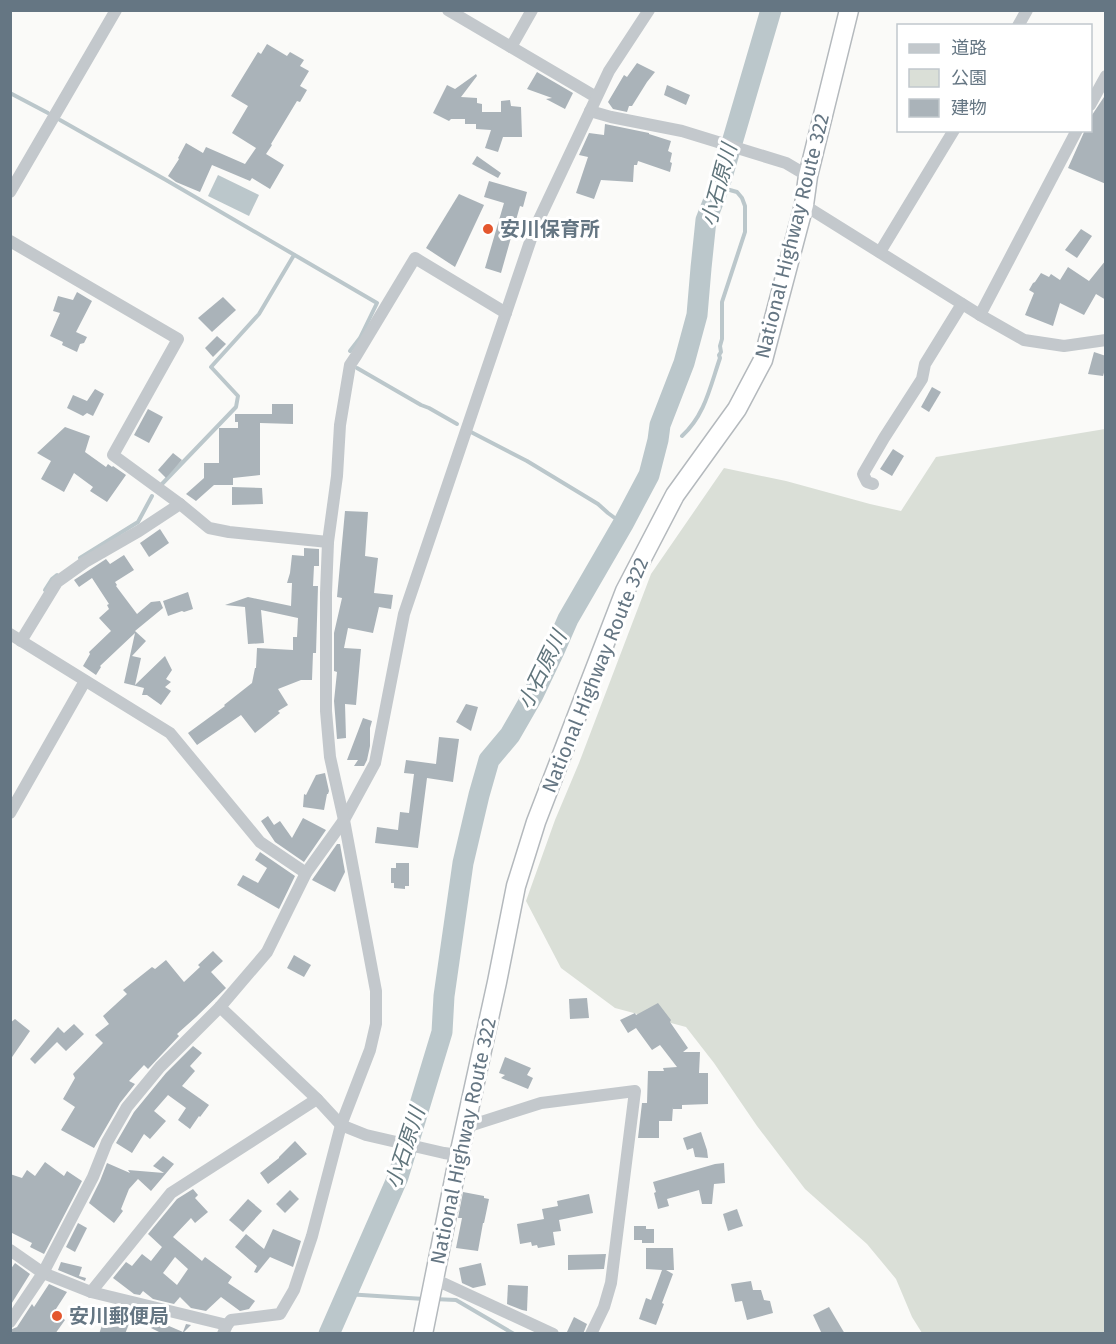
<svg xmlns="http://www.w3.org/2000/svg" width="1116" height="1344" font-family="'Fira Sans','Noto Sans JP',sans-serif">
<rect width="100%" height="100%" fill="#fafaf8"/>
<path fill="#dadfd7" d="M1105,429V1333H922L912,1317L896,1279L867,1244L805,1189L757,1126L714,1063L686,1027L615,1008L561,968L526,901L555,820L579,763L651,574L724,468L786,481L870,504L901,511L936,457Z"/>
<path fill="#bbc7cb" d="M218,175L259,195L249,216L208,196Z"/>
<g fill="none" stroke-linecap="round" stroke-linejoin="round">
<g stroke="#bbc7cb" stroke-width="4">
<path d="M10,93L48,113"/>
<path d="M60,120L166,180L377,303L360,338L350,351"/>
<path d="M357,368L421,405L429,408L457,424"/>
<path d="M469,431L527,461L598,504L608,513L623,524"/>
<path d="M682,436C705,415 710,387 720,358L719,355L721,352L720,346L722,339V302L745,232V206L742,198L737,192L719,187"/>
<path d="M161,485L236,407L238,396L211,367L259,314L294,255"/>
<path d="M80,558L138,522L152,496"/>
<path d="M45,590L52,579L57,575"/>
<path d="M346,1294L424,1299"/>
<path d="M434,1299L456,1300L514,1334"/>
</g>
<path stroke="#bbc7cb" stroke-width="21" d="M329,1334L398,1177L442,1032L444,996L463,863L479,795L489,760L510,735L533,695L554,651L568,619L623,524L649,475L658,440L660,425L684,363L697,315L701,268L706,220L719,187L771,10"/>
</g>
<g fill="#aab3b9" fill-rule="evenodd">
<path d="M267,44L287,56L290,52L304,60L300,66L309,71L300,86L307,90L300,102L297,101L271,144L272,145L266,154L284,165L270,189L252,178L250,181L212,165L200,192L176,182L168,176L179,159L178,158L186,143L203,153L206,147L245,164L256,148L232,133L248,106L231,96L258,52L261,54Z"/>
<path d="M637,63L655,72L647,82L632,106H629L627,112L613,109L608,102L624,75L627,77Z"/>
<path d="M537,72L573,93L565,109L546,99L552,98L527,89Z"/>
<path d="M476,74L477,76L461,97L477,98V103L482,104V112H501V101L510,100L511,106L521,107L522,137H503L498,152L485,148L491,130L476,129V124H465V119H451L449,121L433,113L447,85L455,89Z"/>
<path d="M667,85L690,95L686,105L664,95Z"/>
<path d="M1106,94V184L1068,168L1085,130H1090V118Z"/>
<path d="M605,124L649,133V134L671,141L668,151L672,153L670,162L672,163L670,172L638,161L637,165H634L633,182L601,180L594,199L576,193L588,157L579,155L589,133L604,135Z"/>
<path d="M477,156L501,173L498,178L472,164Z"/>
<path d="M489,181L527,192L523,207L520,206L501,273L485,268L504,203L484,197Z"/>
<path d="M459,194L484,205L455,267L426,248Z"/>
<path d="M1081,229L1092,236L1077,258L1065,250Z"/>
<path d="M1106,260V300L1096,294L1084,315L1060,303L1053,326L1025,315L1034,293L1029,290L1033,283L1035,282L1041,273L1049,277L1051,274L1060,280L1068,267L1089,281Z"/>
<path d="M77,292L92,301L76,332L87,337L84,343L80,344L77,352L62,345L63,342L50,336L60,313L53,311L58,296L73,300Z"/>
<path d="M223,297L236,310L212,332L198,318Z"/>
<path d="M217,336L226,344L213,357L205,348Z"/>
<path d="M1094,352L1106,356V366L1103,376L1088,374Z"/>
<path d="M932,387L941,392L929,412L921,407Z"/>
<path d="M95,389L104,394L93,416L87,413L83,416L67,408L73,395L87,401Z"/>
<path d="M272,404H293V424L260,423V475L233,478V485H214L196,501L186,494L204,478V463H219V428H238V422H235V414H272Z"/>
<path d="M148,409L163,417L149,443L134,435Z"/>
<path d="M65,427L90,436L85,452L106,467L108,464L112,467L113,466L126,475L107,502L90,491L93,487L74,473L64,492L41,479L51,461L37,453Z"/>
<path d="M893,449L904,456L892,476L880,469Z"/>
<path d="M173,453L182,460L166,478L158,470Z"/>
<path d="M232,487L262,488L263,504L232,505Z"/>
<path d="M345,511L368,512L365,556L378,558L374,593L393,595L391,609L379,607L373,633L348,628L344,648L361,649L356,705L345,704L346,738L337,739L334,701L337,672L334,671V633L342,598L337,597Z"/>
<path d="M160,529L169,543L149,557L140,543Z"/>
<path d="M304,548L319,549V566H314L313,586H318L316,653H313L312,680H301L278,689L288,705L278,711L280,713L255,733L241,715L197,745L188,733L225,706L224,705L252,683L255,668H256L257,648L293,650V637H297L298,618L261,610L264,643L248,644L245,607L225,605L248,597L291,606L292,583H287L290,573L292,555L304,556Z"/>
<path d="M124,555L134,570L115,582L117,585L116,586L137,614L151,602L160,601L163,608L135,631L146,641L132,656L141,658L135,685L165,656L172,670L166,679L171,682L165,687L171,691L161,705L147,695H142L144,688L124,683L135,633L100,666L101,667L96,675L83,666L90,654L89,652L111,631L99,618L109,609L107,605L109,604L92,578L79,587L74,580L106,559L110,564Z"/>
<path d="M188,592L193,609L184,612L182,611L168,616L163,601Z"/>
<path d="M466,704L478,707L471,731L456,722Z"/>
<path d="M363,718L372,721L370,728V746L367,760L364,766H354L358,760H347Z"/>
<path d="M439,737L459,739L453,782L427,778L418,848L375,843L377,827L398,830L400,812L409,813L414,774L404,773L406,760L436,764Z"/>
<path d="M325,773L329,791L328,794H327L324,810L303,807L304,794L306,795L316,775Z"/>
<path d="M268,816L274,825L280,821L292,838L303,818L326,830L304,862L275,842L261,821Z"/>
<path d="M337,844H340L345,872L335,892L312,880Z"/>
<path d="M260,852L295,876L279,909L237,885L243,875L258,883L267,868L255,860Z"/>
<path d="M396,863H409V886H405V889L394,888V883H391V868H396Z"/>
<path d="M213,951L223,961L211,972L226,988L196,1017L177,1034L179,1036L148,1069L144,1065L129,1081L135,1084L120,1103L94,1148L61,1130L75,1107L63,1099L75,1078L73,1074L103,1043L95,1035L109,1024L103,1016L127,994L123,990L152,967L155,969L166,960L184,982L200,967L198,965Z"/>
<path d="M294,955L311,965L304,977L287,968Z"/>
<path d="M587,998L589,1018L570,1019L569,999Z"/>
<path d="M658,1003L671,1020L670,1022L688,1048L683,1052H700L699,1073H708V1104L682,1105V1109H673V1107L672,1121H659V1138H638L642,1103H647L648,1071H664L663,1068L677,1067L660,1045L652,1050L636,1028L628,1033L620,1020L635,1013L636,1015Z"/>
<path d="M15,1019L30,1031L10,1060V1023Z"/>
<path d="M74,1024L84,1034L66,1051L57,1042L35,1064L30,1059L58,1027L64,1033Z"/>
<path d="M193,1046L202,1053L190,1066L195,1071L182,1086L209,1105L200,1117L199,1116L190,1129L178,1120L186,1108L168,1095L154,1111L166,1121L150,1139L144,1134L132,1153L116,1143L134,1112L166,1073Z"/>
<path d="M505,1057L531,1068L527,1075L533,1078L528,1089L501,1078L505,1075L499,1073Z"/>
<path d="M701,1132L707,1150L708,1158L695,1157L693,1148L687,1150L683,1138Z"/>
<path d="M295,1141L307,1154L268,1184L260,1173L279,1158V1157Z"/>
<path d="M163,1156L174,1164L151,1191L138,1179L129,1189L121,1209L123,1211L114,1223L89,1203L100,1181L107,1163L130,1173L128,1170L164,1173L153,1166Z"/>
<path d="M45,1162L64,1176L67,1171L82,1181L44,1254L30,1247L32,1243L10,1232V1174L22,1178L27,1170L35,1176Z"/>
<path d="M724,1163L725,1183L714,1184L712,1204H702L699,1190L667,1199L669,1206L658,1209L654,1193L656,1192L653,1182L715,1164Z"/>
<path d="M193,1189L198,1195L195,1198L208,1212L195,1223L191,1218L173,1237L202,1261L205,1257L232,1277L228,1283L255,1301L249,1309L240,1311L221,1297L206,1311L191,1308L180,1297L174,1304L153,1299L143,1291L140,1295L134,1294L113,1278L126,1262L132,1266L142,1254L151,1261L162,1247L148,1234L177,1199ZM175,1257L188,1269L177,1285L163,1273Z"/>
<path d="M290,1190L299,1199L285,1213L276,1204Z"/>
<path d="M463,1192L484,1196V1198L489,1199L484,1223H483L478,1251L456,1248L462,1218H458Z"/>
<path d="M589,1194L593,1213L559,1220L561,1231L553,1232L555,1245L538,1248L537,1245L532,1246L531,1242L520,1244L517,1224L544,1219L542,1209L558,1206L557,1201Z"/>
<path d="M248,1199L262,1211L243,1232L229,1220Z"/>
<path d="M737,1209L743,1226L728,1231L723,1214Z"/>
<path d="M78,1223L87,1228L75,1252L66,1247Z"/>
<path d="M634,1226H646V1229H654V1243H642V1240H634Z"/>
<path d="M273,1229L301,1241L294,1264L293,1267L270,1257L257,1273L254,1272L257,1266L235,1247L246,1234L264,1249Z"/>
<path d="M646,1248H673L674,1270H666L673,1274L662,1303L664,1304L656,1325L639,1319L646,1298L651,1300L662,1270L646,1269Z"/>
<path d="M606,1254L604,1269L568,1270V1255Z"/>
<path d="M61,1262L82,1267L79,1276L86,1278L85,1281L58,1270Z"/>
<path d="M15,1263L30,1274L10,1306V1270Z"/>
<path d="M481,1263L486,1285L473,1288L462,1283L459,1268Z"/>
<path d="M751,1281L753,1290H761L764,1300L770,1301L773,1313L747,1320L742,1301L735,1302L731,1284Z"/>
<path d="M49,1284L67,1292L54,1312L65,1320L55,1334H10V1330L17,1327L32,1304L34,1307Z"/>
<path d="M508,1285L528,1286L527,1311L522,1310L507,1304Z"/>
<path d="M109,1305L134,1311L125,1334H99Z"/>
<path d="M829,1307L845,1334H822L813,1315Z"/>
<path d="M574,1317L587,1324L583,1334H566Z"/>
<path d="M155,1320L183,1332L186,1324L191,1325L183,1333L185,1334H163L151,1328Z"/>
</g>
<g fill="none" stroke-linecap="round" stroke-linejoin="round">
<g stroke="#b4b9bd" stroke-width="21">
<path id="highway" d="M423,1334L459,1155L497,982L516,886L536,822L625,591L675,495L737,409L763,360L804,205L808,176L849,10"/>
</g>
<g stroke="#c3c8cc" stroke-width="12">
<path d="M448,10L596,97"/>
<path d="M1018,26L1027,10"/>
<path d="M511,47L532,10"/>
<path d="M1090,105L1106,76"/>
<path d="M590,111L611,117L682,131L786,163L808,176"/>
<path d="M10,192L116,10"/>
<path d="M804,205L980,315L1077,130"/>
<path d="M10,241L178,339L113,455L180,504L209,528L229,532L328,542"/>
<path d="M880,252L954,130"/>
<path d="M980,315L1024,340L1064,346L1106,340"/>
<path d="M873,484L867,482L863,474L884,438L922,379L925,364L962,304"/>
<path d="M10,634L170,733L260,842L306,873"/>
<path d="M21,641L57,582L85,562L139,531L180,504"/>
<path d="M10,813L85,681"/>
<path d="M220,1007L317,1099L341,1125L366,1135L444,1153L459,1155"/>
<path d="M466,1127L541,1103L635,1091L611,1283L604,1307L591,1334"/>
<path d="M10,1250L43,1273L91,1292L227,1325"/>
<path d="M434,1279L553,1334"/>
<path d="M91,1292L171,1193L317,1099"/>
<path d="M10,1322L43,1273L93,1177L107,1142L127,1107L160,1067L220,1007L267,952L306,873L344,820L375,763L404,614L534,230L609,71L649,10"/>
<path d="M223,1334L227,1325L231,1320L280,1314L294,1290L312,1236L341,1125L370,1050L376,1024V991L344,820L330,757L326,711V593L328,542L337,476L340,425L350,365L356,356L415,258L506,313"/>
</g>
<use href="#highway" stroke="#fff" stroke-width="18"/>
</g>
<g fill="#e4572e" stroke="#fff" stroke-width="2">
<circle cx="488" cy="229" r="6"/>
<circle cx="57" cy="1316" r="6"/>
</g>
<g text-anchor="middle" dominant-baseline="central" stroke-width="6" stroke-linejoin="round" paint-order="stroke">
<g font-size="20" font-weight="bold" fill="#657683" stroke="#fff" text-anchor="start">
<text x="500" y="229">安川保育所</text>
<text x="69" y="1316">安川郵便局</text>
</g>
<g font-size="20" fill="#657683" stroke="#fff">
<text transform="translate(792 236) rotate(-76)">National Highway Route 322</text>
<text transform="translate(595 675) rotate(-68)">National Highway Route 322</text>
<text transform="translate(463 1141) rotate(-78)">National Highway Route 322</text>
</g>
<g font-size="21" font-style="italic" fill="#60757c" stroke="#fff">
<text transform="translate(719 185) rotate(-75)">小石原川</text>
<text transform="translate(542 670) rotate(-64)">小石原川</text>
<text transform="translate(405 1148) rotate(-72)">小石原川</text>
</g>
</g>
<rect width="1116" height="1344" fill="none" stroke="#657683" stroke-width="24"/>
<rect x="897" y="24" width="195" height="108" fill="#ffffff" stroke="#c1c8cd" stroke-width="1.5"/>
<rect x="909" y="44" width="30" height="9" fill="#c3c8cc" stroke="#c1c8cd" stroke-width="1.5"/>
<text x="951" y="54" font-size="18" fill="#657683">道路</text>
<rect x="909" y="69" width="30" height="18" fill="#dadfd7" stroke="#c1c8cd" stroke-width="1.5"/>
<text x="951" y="84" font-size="18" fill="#657683">公園</text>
<rect x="909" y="99" width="30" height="18" fill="#aab3b9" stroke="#c1c8cd" stroke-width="1.5"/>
<text x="951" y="114" font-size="18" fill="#657683">建物</text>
</svg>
